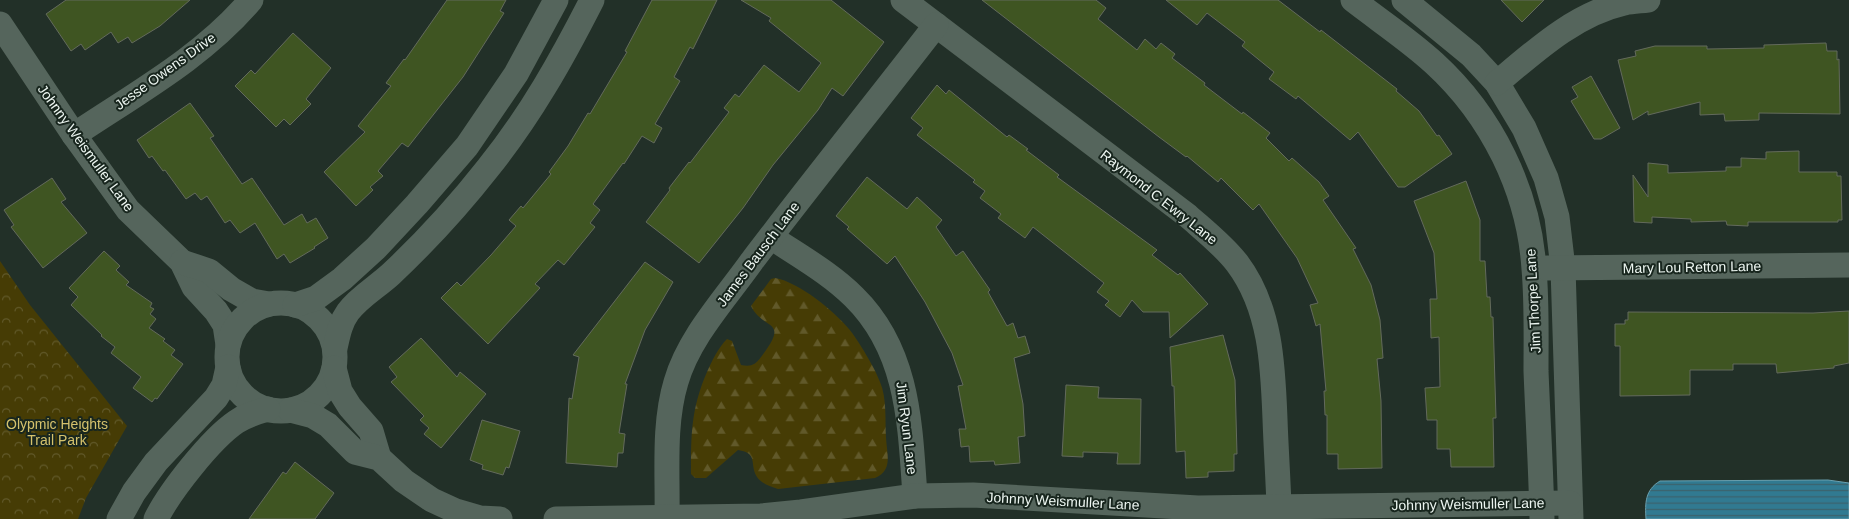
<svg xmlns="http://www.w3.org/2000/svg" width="1849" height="519" font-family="Arial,sans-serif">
<defs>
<pattern id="forest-firs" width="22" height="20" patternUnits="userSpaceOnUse" patternTransform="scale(1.25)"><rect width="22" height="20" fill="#463c05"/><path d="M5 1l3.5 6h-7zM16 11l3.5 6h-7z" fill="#61592a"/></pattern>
<pattern id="park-crowns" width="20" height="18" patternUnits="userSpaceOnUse" patternTransform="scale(1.25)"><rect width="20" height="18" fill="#463c05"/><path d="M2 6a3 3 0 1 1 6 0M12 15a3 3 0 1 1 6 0" fill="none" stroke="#61592a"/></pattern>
<pattern id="water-rules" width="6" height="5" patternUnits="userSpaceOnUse" patternTransform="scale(1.25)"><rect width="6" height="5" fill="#317a91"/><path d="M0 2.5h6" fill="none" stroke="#3c626c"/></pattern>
</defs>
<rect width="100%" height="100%" fill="#223028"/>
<path fill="url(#forest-firs)" d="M775,278C799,282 834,311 849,329C858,340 875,368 880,382C887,398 885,421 886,438C887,455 893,470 875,478L778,489C770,486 762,484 757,477C749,464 759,453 738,450L706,478H695L691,474C691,434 691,409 707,372C712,361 718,348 727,339L732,341L741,365C751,367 755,365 761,357C791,318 763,331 751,306L771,279Z"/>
<path fill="url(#park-crowns)" d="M0,261L30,305L127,426L86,498L78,519H0Z"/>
<path fill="url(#water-rules)" stroke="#699fae" d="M1828,480L1849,483V519H1646C1645,503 1645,490 1660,481Z"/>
<g fill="#3f5522" stroke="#636a5c">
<path d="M66,0H190L160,26L132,43L128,37L118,43L111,32L85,50L81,44L71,51L46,14Z"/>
<path d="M447,0H506L500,11L504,13L463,77L408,147L402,143L378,171L383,176L370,187L373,190L356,206L324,172L365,132L358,126L391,86L386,83L404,59L405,60Z"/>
<path d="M652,0H717L693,49L690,47L674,77L680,81L655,124L662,128L654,143L642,136L624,164L623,163L593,204L600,210L590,223L595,227L564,265L558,260L535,284L540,288L488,344L441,298L457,282L461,286L491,255L516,226L509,220L521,206L523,208L551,174L549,172L568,146L588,113L590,114L627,52L625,51Z"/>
<path d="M741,0H831L884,42L843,96L832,88L818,110L773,165L743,208L699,263L646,222L670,190L669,188L689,162L690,163L729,112L724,108L735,94L739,97L764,65L799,92L821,63L769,21L771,18Z"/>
<path d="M982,0H1096L1106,8L1098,19L1137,50L1145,39L1156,49L1161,43L1175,54L1172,58L1205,83L1204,85L1242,114L1243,112L1270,133L1266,138L1289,161L1292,158L1319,182L1329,196L1323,200L1356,248L1353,249L1371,285L1380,320L1383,358L1377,359L1381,401L1382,468L1338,469V454H1327V415H1325L1324,391H1326L1320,324L1316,326L1310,305L1318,303L1297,258L1259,204L1253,210L1221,178L1218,182L1187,156L1186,157L1159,137Z"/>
<path d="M1166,0H1278L1320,32L1321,30L1397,89L1396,91L1419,111L1437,136L1439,135L1452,154L1405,187H1398L1358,132L1350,140L1298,96L1296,99L1269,79L1274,72L1242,46L1245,42L1207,13L1197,25Z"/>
<path d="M1501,0H1544L1522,22Z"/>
<path d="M293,33L331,68L306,99L311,104L290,125L284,119L276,127L235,86L251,70L255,74Z"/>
<path d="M1826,43L1827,51H1837V60L1839,59L1840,114L1759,113V120L1725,121L1724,114L1700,115V102L1648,115V111L1633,120L1618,60L1636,56L1635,51L1655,46H1707V49L1764,48V45Z"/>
<path d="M1591,76L1620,128L1601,139H1594L1571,101L1578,97L1572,87Z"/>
<path d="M937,85L946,94L949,90L1007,137L1009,135L1028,149L1026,150L1059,175L1057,177L1157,250L1152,255L1178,275L1180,273L1208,304L1170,338L1169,312H1143L1132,300L1120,317L1105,305L1109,301L1097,292L1104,283L1033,227L1025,238L998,218L1001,214L980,198L985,191L973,182L975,180L917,135L923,128L911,118Z"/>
<path d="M190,103L214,136L210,138L242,184L252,178L284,225L302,214L307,223L316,218L328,238L314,247L315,248L290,263L284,254L277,259L255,223L240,233L230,220L225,223L207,196L201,200L195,193L186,199L165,170L163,171L152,156L149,158L137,140Z"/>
<path d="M1799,151V172H1837V176H1841L1842,220H1838V222H1748V226L1727,225L1726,221L1691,222V219L1652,217V223L1634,222L1633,175L1648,197V163L1668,165V173L1726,171V167H1741V158L1766,159V152Z"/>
<path d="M867,177L907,209L917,197L942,220L936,227L956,256L963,251L990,290L988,292L1007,326L1013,323L1018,338L1025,336L1030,353L1014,358L1023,404L1025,436L1018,437L1020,463L995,465L994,461L970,462L969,446L961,447L959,429H966L958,386L963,385L952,353L925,302L895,256L887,264L847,229L849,227L836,216Z"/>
<path d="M52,178L66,199L61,202L87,233L43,268L11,227L14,225L4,210Z"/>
<path d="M1466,181L1480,220V261H1485L1487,297H1490L1491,317H1493L1496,418H1493L1494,467H1451L1450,449H1437V420H1427L1425,388L1440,387L1439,337L1431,338L1430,299H1437L1434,253L1414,201Z"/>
<path d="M104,251L120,266L116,270L129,282L126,285L152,303L150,307L154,309L150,314L156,319L149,328L165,339L163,341L175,350L171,355L183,364L157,399L155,398L152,402L133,388L141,377L111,353L115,347L101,336L102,335L71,305L78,297L69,288Z"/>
<path d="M645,262L673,282L645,330L625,384H627L619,433L625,434L623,453H618L617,467L566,463L569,398L572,399L579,357L573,355Z"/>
<path d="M1849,311V363L1834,366V368L1777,373L1776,364H1733V370H1690V395L1620,396V346H1615V324H1625V320H1628V312L1813,313Z"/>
<path d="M1223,335L1235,380L1237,454H1234V471L1208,472V477L1186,478L1185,451L1176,452L1174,386H1172L1170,347Z"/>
<path d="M421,338L457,377L460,372L486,394L441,448L424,434L429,428L420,420L424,416L391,382L397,377L389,367Z"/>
<path d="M1066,385L1099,387L1098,398L1141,399L1140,464H1117L1118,453L1083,452V457L1062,456Z"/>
<path d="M482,420L520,431L509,468L506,467L503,475L482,469L483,465L470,460Z"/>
<path d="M295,462L334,493L315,519H249L283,472L286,474Z"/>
</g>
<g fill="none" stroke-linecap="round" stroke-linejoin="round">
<g stroke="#55655c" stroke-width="25">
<path d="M903,0L1188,216C1205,231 1223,245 1237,263C1271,308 1273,366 1275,419C1276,448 1278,477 1279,506"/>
<path d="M1353,0C1380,21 1409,40 1434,63C1492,116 1529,191 1534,269C1537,303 1536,337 1536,371C1538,421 1541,470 1542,519"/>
<path d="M1404,0L1471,55L1497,83L1524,128L1546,178L1557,217L1563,268L1571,519"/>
<path d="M0,24L74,135L128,210L182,262L194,287L216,311L225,325L228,345"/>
<path d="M1497,83C1535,51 1575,14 1624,3C1632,1 1640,1 1648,0"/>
<path d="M74,135C135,94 203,57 251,0"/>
<path d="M771,237C799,256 830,273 854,297C909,351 910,425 915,496"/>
<path d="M182,262L209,271L231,289L252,301L269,304"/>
<path d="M1547,268L1849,265"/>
<circle cx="281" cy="357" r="54"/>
<path d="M295,305L316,298L342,279L376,248L417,204L467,146L516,74L556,0"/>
<path d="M335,348C338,335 340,323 348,312C359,297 377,287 391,274C425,242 459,205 488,168C530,116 562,59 592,0"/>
<path d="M334,368L340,391L350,407L371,431L379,458"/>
<path d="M290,410L313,416L328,425L355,452L379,458L404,481L432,500L456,511L480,518L500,519"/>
<path d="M667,518C668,474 663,425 676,382C689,337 725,299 752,261C812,182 875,104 936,25"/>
<path d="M119,519L134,492L156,462L216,398L224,385L228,367"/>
<path d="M156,519C170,491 211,439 236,422C246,415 257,412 268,409"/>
<path d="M556,519L761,516L801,512L915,496L973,495L1198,508L1570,503"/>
</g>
</g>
<g text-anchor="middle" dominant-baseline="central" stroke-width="4" stroke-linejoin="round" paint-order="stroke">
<g font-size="14" fill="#edf6f1" stroke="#18261e">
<text transform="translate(165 71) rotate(-36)">Jesse Owens Drive</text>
<text transform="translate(86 148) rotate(54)">Johnny Weismuller Lane</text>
<text transform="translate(1159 197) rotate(38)">Raymond C Ewry Lane</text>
<text transform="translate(758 254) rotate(-53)">James Bausch Lane</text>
<text transform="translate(1692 267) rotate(-1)">Mary Lou Retton Lane</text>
<text transform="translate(1533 301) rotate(-93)">Jim Thorpe Lane</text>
<text transform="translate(907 428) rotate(83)">Jim Ryun Lane</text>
<text transform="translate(1063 501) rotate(3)">Johnny Weismuller Lane</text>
<text transform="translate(1468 504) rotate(-1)">Johnny Weismuller Lane</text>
</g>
<g font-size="14" fill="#d5c26c" stroke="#18261e">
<text x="57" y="424">Olypmic Heights<tspan x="57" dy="16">Trail Park</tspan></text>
</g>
</g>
</svg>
